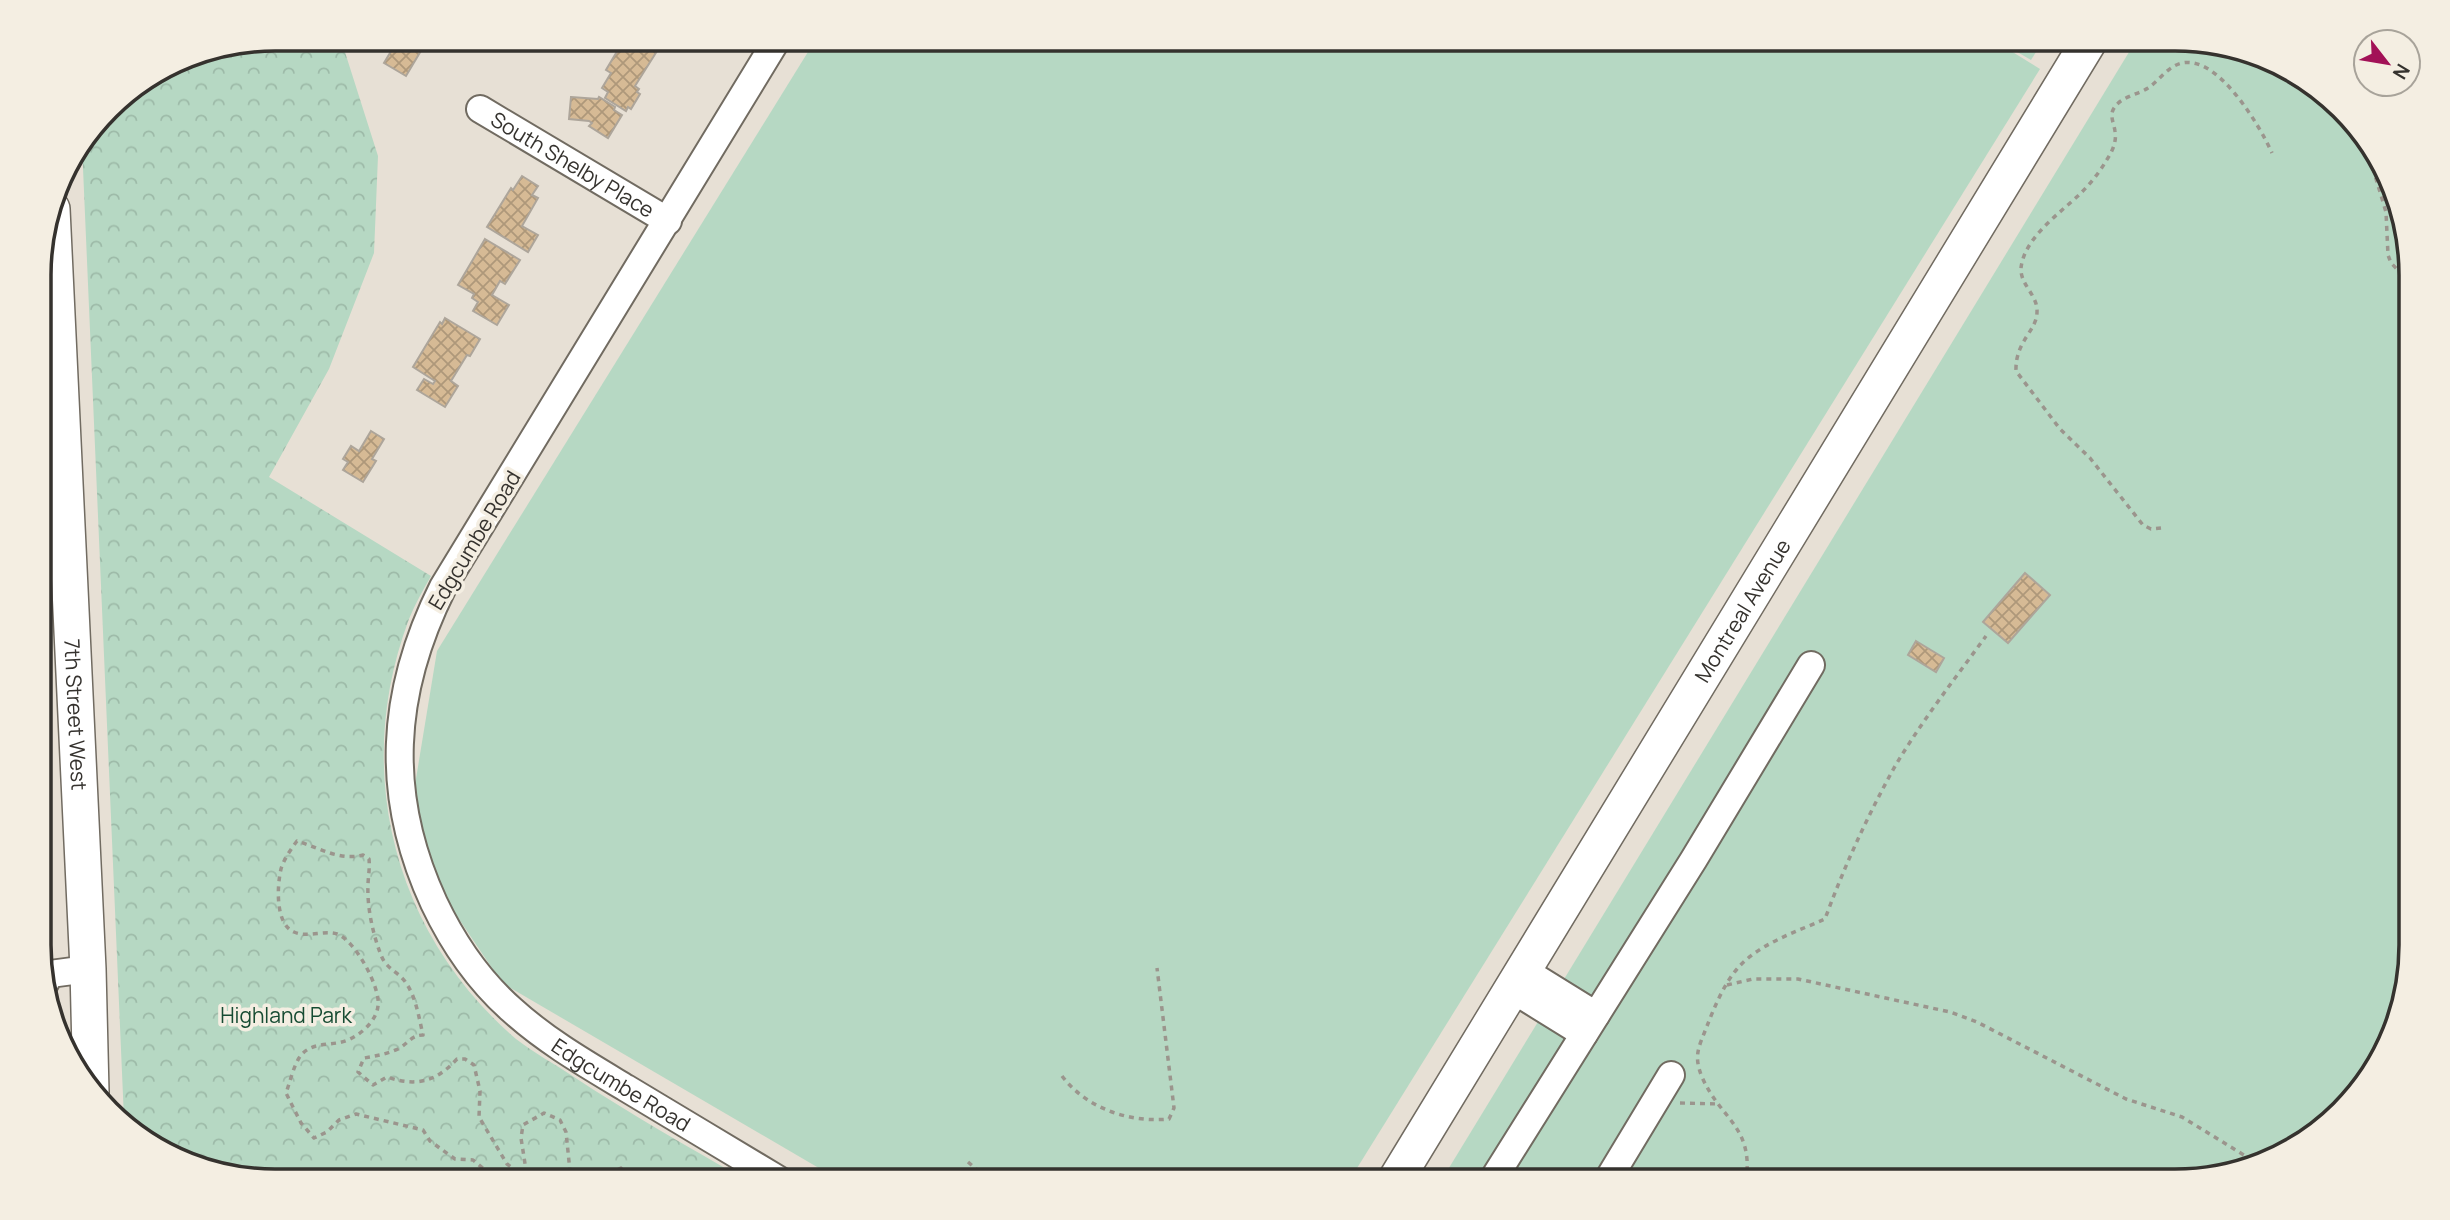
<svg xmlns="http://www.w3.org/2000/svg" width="2450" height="1220" font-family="Manrope,sans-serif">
<defs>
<pattern id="forest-crowns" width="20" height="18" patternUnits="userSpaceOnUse" patternTransform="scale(1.75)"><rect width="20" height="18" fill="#b6d8c3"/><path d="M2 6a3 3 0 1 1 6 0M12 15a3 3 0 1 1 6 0" fill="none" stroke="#9dbaa8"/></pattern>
<pattern id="building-cross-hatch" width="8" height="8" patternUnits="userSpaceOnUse" patternTransform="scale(1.75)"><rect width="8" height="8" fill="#d6ba95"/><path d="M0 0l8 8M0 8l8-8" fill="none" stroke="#ae987a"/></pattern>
</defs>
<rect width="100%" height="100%" fill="#e7e0d5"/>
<g fill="#b6d8c3">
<path d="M1990,38L2040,69L1349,1181H841L502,983L440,891L412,803L437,651L816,39Z"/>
<path d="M1995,39H2044L2031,60Z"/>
<path d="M2137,39H2176L2280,63L2363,131L2410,244L2411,946L2387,1050L2306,1142L2191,1181H1441Z"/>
</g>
<path fill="url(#forest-crowns)" d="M274,39H343L344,49L378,156L374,253L329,369L269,477L431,576C423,590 415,604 409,619C352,770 393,933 516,1039C534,1053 555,1064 574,1077C630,1114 689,1147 747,1181H274L170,1157L124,1119L82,145L119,97L185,56Z"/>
<g fill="url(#building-cross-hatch)" stroke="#ada59a" stroke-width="2">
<path d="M399,38H439L433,49L425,44L406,76L384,63Z"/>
<path d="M625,38L664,40L635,86L639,89L637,92L640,94L631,109L628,107L626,111L605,98L608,92L602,88L611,73L606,70Z"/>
<path d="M571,97L598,99L599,97L615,107L614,110L622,115L608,138L589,126L592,123L589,121L569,119Z"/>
<path d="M522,176L538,186L532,195L538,198L522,226L538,235L528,252L487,227L511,188L513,190Z"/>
<path d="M485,239L520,260L505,284L500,281L492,295L509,305L497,325L473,311L478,302L472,298L474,294L458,285Z"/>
<path d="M445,318L480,339L470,356L467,355L451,381L458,386L445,407L417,390L424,379L433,384L435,381L413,367L440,322L442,324Z"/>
<path d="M371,431L384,439L372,459L376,461L363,482L343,470L348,462L343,459L351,446L359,451Z"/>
<path d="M2025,573L2050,595L2008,643L1983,622Z"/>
<path d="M1916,641L1944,658L1936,672L1908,655Z"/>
</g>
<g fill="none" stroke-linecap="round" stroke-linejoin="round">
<g stroke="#716b61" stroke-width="30">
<g id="minor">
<path id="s1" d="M778,38L443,587C390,693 384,795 434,903C453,943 479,981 512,1010C546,1041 586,1064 626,1088C678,1119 729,1150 781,1181"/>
<path id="s2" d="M480,109L668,221"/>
<path d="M1525,971L1596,1015"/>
<path d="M44,985L50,974L88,969"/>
<path d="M1513,990L1584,1034"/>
<path d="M1492,1181L1694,859L1811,665"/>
<path d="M1607,1181L1671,1075"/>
</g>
</g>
<g stroke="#716b61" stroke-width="38">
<g id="major">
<path id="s3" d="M52,209L88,969L91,1092"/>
<path id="s4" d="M1395,1181L2091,38"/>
</g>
</g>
<g stroke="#9b958d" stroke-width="3.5" stroke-dasharray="5 5" stroke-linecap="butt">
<path d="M2361,130L2363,145L2371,162L2386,212L2388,255L2391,263L2399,271L2410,274"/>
<path d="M2161,528L2151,529L2143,525L2090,458L2060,429L2016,371C2015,341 2037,331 2037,312C2038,295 2020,285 2021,268C2024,238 2060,213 2080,194C2090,184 2099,173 2106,161C2112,152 2117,142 2115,131C2114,124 2110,117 2113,110C2119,97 2137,95 2148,88C2160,80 2168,66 2182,63C2218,55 2260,126 2272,153"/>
<path d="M1727,985L1753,979H1798L1950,1012L1977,1022L2126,1099L2182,1117L2252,1160"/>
<path d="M1062,1076C1086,1108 1129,1123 1169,1119L1174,1108L1157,968"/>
<path d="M1680,1103L1720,1104"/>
<path d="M968,1162L990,1181"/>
<path d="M498,1181L473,1160L455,1159L430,1141L423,1130L356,1114L339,1120L327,1132L314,1138L301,1123L286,1093C290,1082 293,1068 299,1058C308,1044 323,1045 337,1043C354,1041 376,1024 378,1006C381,988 355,940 337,934C324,930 307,938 294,932C275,924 277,886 281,869C284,859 291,849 297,841C320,848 339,861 363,855L369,859C370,869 368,877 368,886C367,907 373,935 381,955C386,969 399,972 406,983C416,997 419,1018 423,1035C411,1035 408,1044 398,1049C387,1054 376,1056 364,1058L358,1072L373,1085L387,1077C416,1087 436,1082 457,1059H465L474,1065L480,1091L479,1117L507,1164L519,1173L526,1170L521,1138L523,1125L544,1113L560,1120L566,1132L571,1181"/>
<path d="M603,1181V1177L621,1168L626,1174L627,1181"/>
<path d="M1746,1181C1754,1126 1720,1119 1702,1077C1693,1055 1699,1047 1707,1026C1714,1008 1724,984 1737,969C1758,944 1796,932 1825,919C1844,867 1867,817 1894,768C1921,722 1954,680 1986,636"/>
<path d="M1795,1181C1806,1166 1822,1172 1836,1181"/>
</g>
<use href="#minor" stroke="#fff" stroke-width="26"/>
<use href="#major" stroke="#fff" stroke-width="35"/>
</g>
<g text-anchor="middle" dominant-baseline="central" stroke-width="7" stroke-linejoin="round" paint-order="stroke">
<g font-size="21" fill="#35322e" stroke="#f4eee2">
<text stroke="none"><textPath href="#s2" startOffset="108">South Shelby Place</textPath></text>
<text transform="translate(474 540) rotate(-59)">Edgcumbe Road</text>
<text stroke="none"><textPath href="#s4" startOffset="668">Montreal Avenue</textPath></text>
<text stroke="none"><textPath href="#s3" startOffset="506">7th Street West</textPath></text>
<text stroke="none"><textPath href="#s1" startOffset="1237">Edgcumbe Road</textPath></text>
</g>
<g font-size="21" fill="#164b32" stroke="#f4eee2">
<text x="286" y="1015">Highland Park</text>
</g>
</g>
<path d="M0 0H2450V1220H0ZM275 51H2175A224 224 0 0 1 2399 275V945A224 224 0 0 1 2175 1169H275A224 224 0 0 1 51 945V275A224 224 0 0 1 275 51Z" fill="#f4eee2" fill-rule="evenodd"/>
<path fill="none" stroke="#35322e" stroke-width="3.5" d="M275 51H2175A224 224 0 0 1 2399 275V945A224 224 0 0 1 2175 1169H275A224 224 0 0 1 51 945V275A224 224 0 0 1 275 51Z"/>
<g transform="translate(2387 63) rotate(121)"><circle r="33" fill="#f4eee2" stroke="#a8a39a" stroke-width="2"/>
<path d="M0-5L12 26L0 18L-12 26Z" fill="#a21157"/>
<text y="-10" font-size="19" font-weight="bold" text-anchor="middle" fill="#35322e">N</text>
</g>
</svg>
